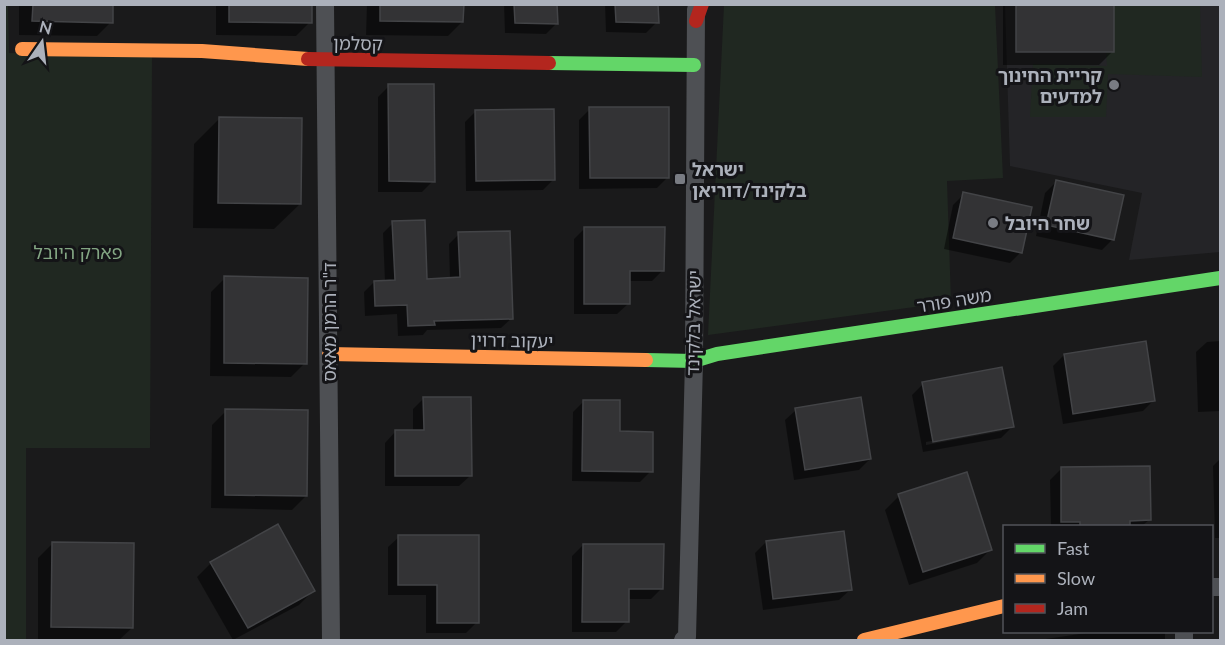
<svg xmlns="http://www.w3.org/2000/svg" width="1225" height="645" font-family="Lato,'Noto Sans Hebrew',sans-serif">
<rect width="100%" height="100%" fill="#1a1a1b"/>
<path fill="#242427" d="M1005,5H1220V252L1129,260L1142,193L1010,166Z"/>
<g fill="#202821">
<path d="M4,5H8L9,53L152,56L150,448H26V640H4Z"/>
<path d="M724,5H995L1003,178L947,181L951,302L708,335Z"/>
<path d="M1103,5H1200L1202,77L1108,74L1106,117H1030L1033,64L1107,66Z"/>
</g>
<g fill="#0007" fill-rule="evenodd">
<path d="M19,4H111V22L97,36L19,35Z"/>
<path d="M216,4H311L310,22L296,36L216,35Z"/>
<path d="M367,4H462V22L448,36L366,35Z"/>
<path d="M504,4H556L557,23L546,34L505,33Z"/>
<path d="M605,4H656L657,22L646,33L606,32Z"/>
<path d="M1003,4H1113V51L1099,65H1003Z"/>
<path d="M389,86L433,181L422,192H378V97Z"/>
<path d="M590,109L668,177L657,188L579,189V120Z"/>
<path d="M476,111L554,179L543,190L466,191L465,122Z"/>
<path d="M219,119L300,204L274,229L193,228L194,144Z"/>
<path d="M1056,182L1113,239L1102,250L1036,236L1045,193Z"/>
<path d="M964,194L1021,252L1010,263L944,249L953,205Z"/>
<path d="M393,223L426,280L450,279L449,244L459,234L512,318L501,328L427,330L423,335L398,336L397,314L365,316L364,292L374,282H385L383,233Z"/>
<path d="M585,228L663,270L652,281H628V304L617,314H574V239Z"/>
<path d="M225,278L305,363L291,377L210,376L211,292Z"/>
<path d="M1220,341V411L1198,412L1196,352L1207,342Z"/>
<path d="M1064,355L1153,401L1143,411L1063,424L1053,366Z"/>
<path d="M923,384L1012,427L1001,438L923,452L912,395ZM1002,428V431L926,445V442Z"/>
<path d="M424,398L470,476L459,486H385V443L395,432H413V409Z"/>
<path d="M584,401L618,432L651,471L640,482L572,481L573,412Z"/>
<path d="M796,410L870,459L859,470L794,480L785,420Z"/>
<path d="M226,411L306,496L292,510L211,508L212,425Z"/>
<path d="M1220,459V538H1215L1213,466Z"/>
<path d="M1061,469L1149,520L1142,526H1051L1050,480Z"/>
<path d="M899,496L991,549L977,563L909,585L885,510Z"/>
<path d="M399,537L477,622L466,633H426V595H388V547Z"/>
<path d="M766,542L850,590L839,600L763,610L755,553Z"/>
<path d="M52,544L132,628L119,640H38V558Z"/>
<path d="M583,545L662,588L651,599H627V621L616,632H572V556Z"/>
<path d="M211,563L313,591L299,605L233,640L197,577Z"/>
<path d="M1093,632H1165V640H1039Z"/>
</g>
<g fill="#333335" stroke="#434447" stroke-width="1.5">
<path d="M33,4H113V23L32,21Z"/>
<path d="M229,4H312V23L229,22Z"/>
<path d="M380,4H464L463,22L380,21Z"/>
<path d="M514,4H557L558,24L515,23Z"/>
<path d="M615,4H658L659,23L616,22Z"/>
<rect x="1016" y="4" width="98" height="48"/>
<path d="M388,84H434L435,182L389,181Z"/>
<path d="M589,107H669V178H590Z"/>
<path d="M554,109L555,180L476,181L475,110Z"/>
<path d="M219,117L302,118L301,204L218,203Z"/>
<path d="M1056,180L1124,195L1114,240L1046,225Z"/>
<path d="M963,192L1032,207L1022,253L953,238Z"/>
<path d="M425,220L427,279L460,277L458,232L510,231L513,319L434,321L435,325L408,326L407,305L375,306L374,281L395,280L392,221Z"/>
<path d="M584,227H665L664,271H630V304H584Z"/>
<path d="M224,276L308,278L307,364L224,363Z"/>
<path d="M1146,341L1155,401L1073,414L1064,354Z"/>
<path d="M1002,367L1014,427L933,442L922,382Z"/>
<path d="M423,397H471L472,476H395V430H424Z"/>
<path d="M861,397L871,459L805,470L795,408Z"/>
<path d="M583,400H620V431L653,432V472L582,471Z"/>
<path d="M225,409L308,410L307,496L225,495Z"/>
<path d="M1150,466L1151,520L1130,521V526H1080V522H1061V467Z"/>
<path d="M967,472L992,550L923,572L898,494Z"/>
<path d="M278,524L315,591L248,628L210,562Z"/>
<path d="M844,531L852,590L773,599L766,541Z"/>
<path d="M398,535H479V623H437V585H398Z"/>
<path d="M52,542L134,543L133,628L51,627Z"/>
<path d="M583,544H664L663,589H629V622H582Z"/>
</g>
<g fill="none" stroke-linecap="round" stroke-linejoin="round">
<g stroke="#4e5054" stroke-width="18">
<path d="M325,4L331,640"/>
<path d="M1212,587H1220"/>
<path d="M1184,632V640"/>
<path d="M683,640L687,637L694,361L696,9"/>
</g>
<g stroke="#63d668" stroke-width="14">
<path d="M549,63L694,65"/>
<path d="M646,360L694,361L717,354L1220,278"/>
</g>
<g stroke="#ff974d" stroke-width="14">
<path d="M22,49L202,51L308,59"/>
<path d="M329,354L646,360"/>
<path d="M864,640L1004,606"/>
</g>
<g stroke="#b3261e" stroke-width="14">
<path d="M696,21L702,4"/>
<path d="M308,59L549,63"/>
</g>
</g>
<g fill="#797c83" stroke="#141417" stroke-width="2">
<circle cx="1114" cy="85" r="6"/>
<rect x="674" y="173" width="12" height="12" rx="3"/>
<circle cx="993" cy="223" r="6"/>
</g>
<g text-anchor="middle" dominant-baseline="central" stroke-width="6" stroke-linejoin="round" paint-order="stroke">
<g font-size="18" fill="#acb1bb" stroke="#141417">
<text transform="translate(358 43) rotate(1)">קסלמן</text>
<text transform="translate(954 300) rotate(-9)">משה פורר</text>
<text transform="translate(329 322) rotate(-90)">ד"ר הרמן מאאס</text>
<text transform="translate(693 323) rotate(-89)">ישראל בלקינד</text>
<text transform="translate(512 340) rotate(1)">יעקוב דרוין</text>
</g>
<g font-size="18" font-weight="bold" fill="#acb1bb" stroke="#141417" text-anchor="start">
<text x="1102" y="75" text-anchor="end">קריית החינוך<tspan x="1102" dy="21">למדעים</tspan></text>
<text x="692" y="169">ישראל<tspan x="692" dy="21">בלקינד/דוריאן</tspan></text>
<text x="1005" y="223">שחר היובל</text>
</g>
<g font-size="18" fill="#83a683" stroke="#141417">
<text x="78" y="252">פארק היובל</text>
</g>
</g>
<rect width="1225" height="645" fill="none" stroke="#acb1bb" stroke-width="12"/>
<rect x="1003" y="525" width="210" height="108" fill="#141417" stroke="#515359" stroke-width="1.5"/>
<rect x="1015" y="544" width="30" height="9" fill="#63d668" stroke="#515359" stroke-width="1.5"/>
<text x="1057" y="555" font-size="18" fill="#acb1bb">Fast</text>
<rect x="1015" y="574" width="30" height="9" fill="#ff974d" stroke="#515359" stroke-width="1.5"/>
<text x="1057" y="585" font-size="18" fill="#acb1bb">Slow</text>
<rect x="1015" y="604" width="30" height="9" fill="#b3261e" stroke="#515359" stroke-width="1.5"/>
<text x="1057" y="615" font-size="18" fill="#acb1bb">Jam</text>
<g transform="translate(42 42) rotate(14)" stroke="#141417" stroke-width="4.5" paint-order="stroke">
<path d="M0-4.5L10 22L0 15L-10 22Z" fill="#acb1bb"/>
<text y="-9" font-size="16" font-weight="bold" text-anchor="middle" fill="#acb1bb">N</text>
</g>
</svg>
